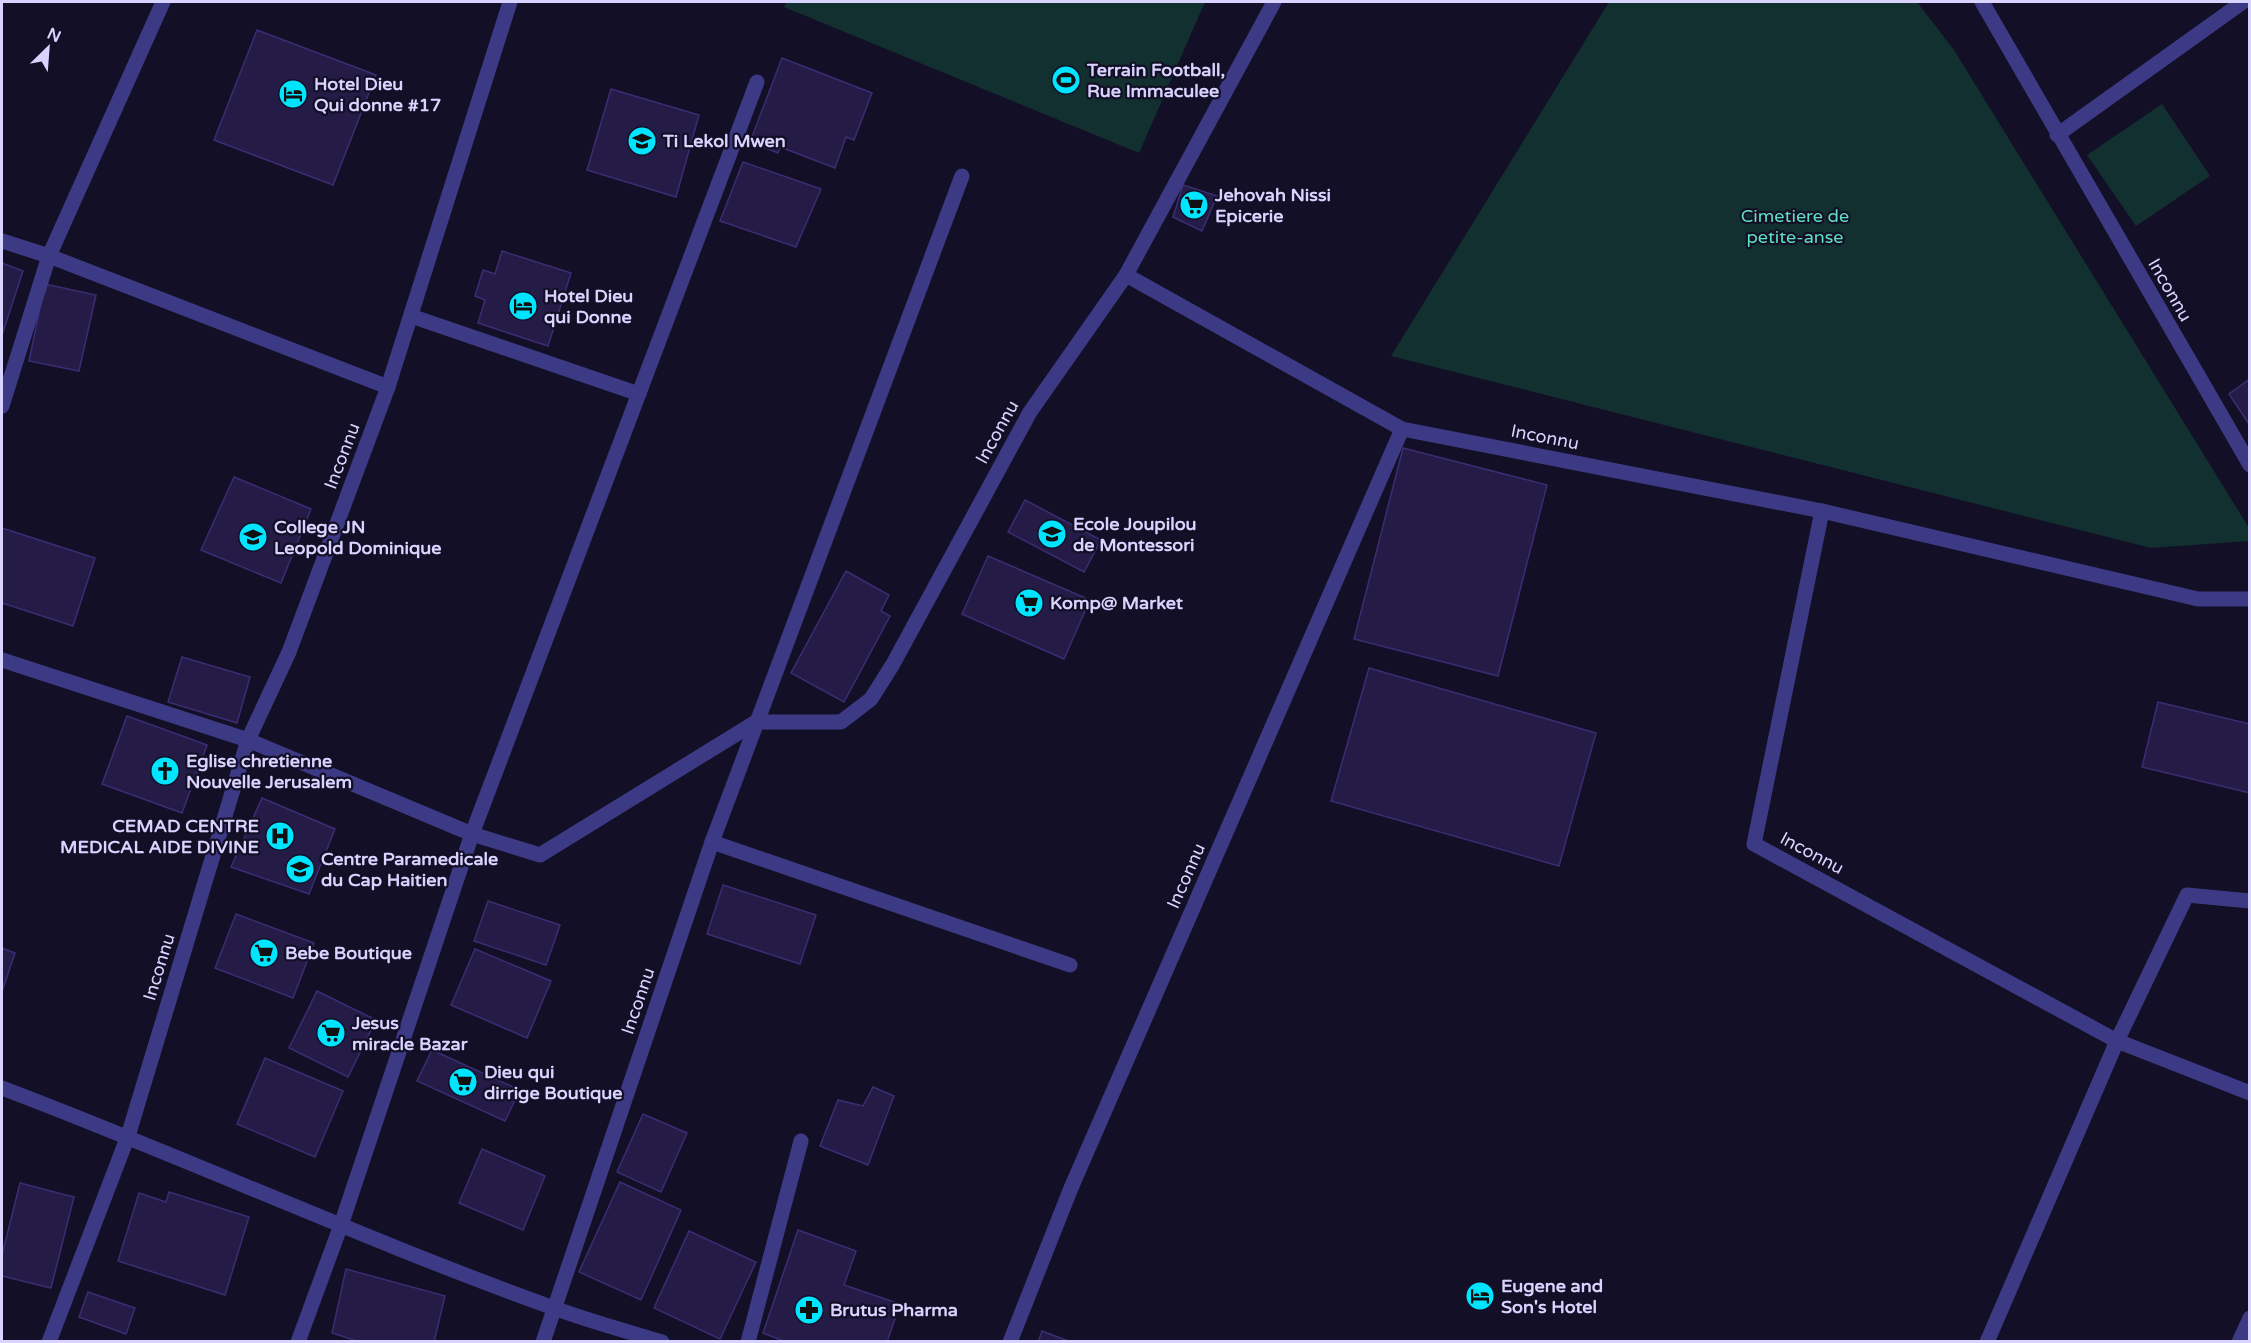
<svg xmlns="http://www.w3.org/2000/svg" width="2251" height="1343" font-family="'Varela Round',sans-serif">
<rect width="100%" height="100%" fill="#130f26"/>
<g fill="#12302f">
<path d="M786,2H1205L1139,153L784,7Z"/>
<path d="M1609,2H1917L1954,50L2249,528V541L2151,548L1391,356Z"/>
<path d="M2162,104L2210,176L2136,226L2087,155Z"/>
</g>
<g fill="#241b47" stroke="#3b2d73" stroke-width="1.5">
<path d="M257,30L376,75L333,185L214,140Z"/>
<path d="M782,58L872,93L854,140L846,137L835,168L780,147L778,153L750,142Z"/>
<path d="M611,89L699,115L676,197L587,170Z"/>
<path d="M743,162L821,189L796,247L720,221Z"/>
<path d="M1183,185L1217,196L1202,231L1173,217Z"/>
<path d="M502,251L571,273L548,346L478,323L485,300L475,296L483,270L495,274Z"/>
<path d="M2,263L23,271L2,335Z"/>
<path d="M45,284L96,295L79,371L29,361Z"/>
<path d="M2250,379V423L2249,424L2229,394Z"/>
<path d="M1403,448L1547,485L1498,676L1354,639Z"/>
<path d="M234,477L311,509L281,583L201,550Z"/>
<path d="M1025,500L1101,540L1084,572L1008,532Z"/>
<path d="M2,528L95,558L73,626L2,603Z"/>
<path d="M988,556L1090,600L1064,659L962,614Z"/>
<path d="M846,571L889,595L881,611L890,616L844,702L791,673Z"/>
<path d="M182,657L250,677L237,723L168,702Z"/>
<path d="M1369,668L1596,733L1559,866L1331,801Z"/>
<path d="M2158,702L2250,724V793L2142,767Z"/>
<path d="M127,716L207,745L182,813L102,784Z"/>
<path d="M262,798L335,829L309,894L231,867Z"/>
<path d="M723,885L816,915L800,964L707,934Z"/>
<path d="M488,901L560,925L546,965L474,941Z"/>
<path d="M236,914L314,943L293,998L215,968Z"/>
<path d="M2,948L15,953L2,992Z"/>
<path d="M475,949L551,981L527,1038L451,1005Z"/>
<path d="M317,991L376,1020L348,1077L289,1048Z"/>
<path d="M432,1050L520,1090L505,1121L417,1081Z"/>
<path d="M265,1058L343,1091L315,1157L237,1124Z"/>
<path d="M873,1087L894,1096L868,1165L820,1146L838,1100L863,1106Z"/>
<path d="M643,1114L687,1133L661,1192L617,1172Z"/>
<path d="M482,1149L545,1176L523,1230L459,1203Z"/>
<path d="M620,1182L681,1210L641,1300L579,1272Z"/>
<path d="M20,1183L74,1197L51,1288L2,1276V1255Z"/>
<path d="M169,1192L249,1217L225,1295L118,1261L139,1193L166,1202Z"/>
<path d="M798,1230L856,1251L844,1285L900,1304L887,1342H786L763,1333Z"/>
<path d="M689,1231L756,1262L720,1339L654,1308Z"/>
<path d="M346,1269L445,1296L434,1342H360L332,1333Z"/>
<path d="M88,1292L135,1308L126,1334L79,1317Z"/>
<path d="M1042,1331L1071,1342H1038Z"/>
</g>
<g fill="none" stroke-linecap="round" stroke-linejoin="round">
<path stroke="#3d3a85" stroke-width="15" d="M2,241L49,256L388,387"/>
<g stroke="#3d3a85" stroke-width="15">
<path d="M1982,2L2250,465"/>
<path d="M2057,135L2243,2"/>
<path d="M1126,275L1402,429L1822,511L2198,599H2250"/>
<path d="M411,316L639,394"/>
<path d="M2,406L49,256L163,2"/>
<path d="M1822,511L1754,844L2117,1041L2250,1093"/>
<path d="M2,660L248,740L472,834L540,855L756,722H841L871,699L893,664L1030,412L1126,275L1274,2"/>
<path d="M712,842L1070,965"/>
<path d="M2,1088C187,1158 367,1241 554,1308C589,1321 626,1331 662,1342"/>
<path d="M49,1342L128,1136L248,740L289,652L388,387L510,2"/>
<path d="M298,1342L341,1225L472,834L757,82"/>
<path d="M543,1342L712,842L962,176"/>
<path d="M748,1342L801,1141"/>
<path d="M1010,1342L1071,1188L1402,429"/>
<path d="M1987,1342L2117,1041L2187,895L2250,901"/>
<path d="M2239,1342L2250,1318"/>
</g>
</g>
<defs>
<g id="stadium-disc" transform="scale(1.5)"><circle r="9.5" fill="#00e5ff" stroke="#130f26"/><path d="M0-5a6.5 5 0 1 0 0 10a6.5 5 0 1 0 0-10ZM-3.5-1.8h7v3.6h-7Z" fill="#111"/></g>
<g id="hotel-disc" transform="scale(1.5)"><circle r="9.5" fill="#00e5ff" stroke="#130f26"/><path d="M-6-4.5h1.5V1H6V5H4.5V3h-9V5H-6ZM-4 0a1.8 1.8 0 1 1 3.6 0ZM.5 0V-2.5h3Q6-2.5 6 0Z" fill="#111"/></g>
<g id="school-disc" transform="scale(1.5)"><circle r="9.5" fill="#00e5ff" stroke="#130f26"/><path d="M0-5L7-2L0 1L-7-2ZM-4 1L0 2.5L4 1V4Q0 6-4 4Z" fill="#111"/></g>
<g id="supermarket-disc" transform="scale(1.5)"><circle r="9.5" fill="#00e5ff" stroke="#130f26"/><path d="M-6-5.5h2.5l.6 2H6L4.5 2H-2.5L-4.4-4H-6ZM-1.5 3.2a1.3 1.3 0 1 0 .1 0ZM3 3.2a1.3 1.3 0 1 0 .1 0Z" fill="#111"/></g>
<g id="church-disc" transform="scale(1.5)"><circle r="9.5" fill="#00e5ff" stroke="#130f26"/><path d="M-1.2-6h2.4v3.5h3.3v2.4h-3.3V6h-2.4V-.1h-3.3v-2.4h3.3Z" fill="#111"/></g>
<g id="hospital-disc" transform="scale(1.5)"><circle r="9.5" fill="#00e5ff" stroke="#130f26"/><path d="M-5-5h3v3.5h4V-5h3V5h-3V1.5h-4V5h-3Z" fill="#111"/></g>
<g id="university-disc" transform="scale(1.5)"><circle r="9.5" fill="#00e5ff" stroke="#130f26"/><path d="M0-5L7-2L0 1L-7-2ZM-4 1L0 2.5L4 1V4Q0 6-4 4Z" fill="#111"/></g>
<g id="pharmacy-disc" transform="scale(1.5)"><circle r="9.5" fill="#00e5ff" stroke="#130f26"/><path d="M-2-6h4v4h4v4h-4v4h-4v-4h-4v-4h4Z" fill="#111"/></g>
</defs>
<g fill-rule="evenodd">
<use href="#stadium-disc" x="1066" y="80"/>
<use href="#hotel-disc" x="293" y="94"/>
<use href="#school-disc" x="642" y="141"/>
<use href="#supermarket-disc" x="1194" y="205"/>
<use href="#hotel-disc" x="523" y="306"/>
<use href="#school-disc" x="1052" y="534"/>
<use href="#school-disc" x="253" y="537"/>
<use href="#supermarket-disc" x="1029" y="603"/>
<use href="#church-disc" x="165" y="771"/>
<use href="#hospital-disc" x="280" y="836"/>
<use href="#university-disc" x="300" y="869"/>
<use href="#supermarket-disc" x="264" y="953"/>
<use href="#supermarket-disc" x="331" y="1033"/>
<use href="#supermarket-disc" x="463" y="1082"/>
<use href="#hotel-disc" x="1480" y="1296"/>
<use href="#pharmacy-disc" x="809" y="1310"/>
</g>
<g text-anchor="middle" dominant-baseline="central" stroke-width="4.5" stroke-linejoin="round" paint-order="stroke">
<g font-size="18" font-weight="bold" fill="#d9d4ff" stroke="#130f26" text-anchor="start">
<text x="1087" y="70">Terrain Football,<tspan x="1087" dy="21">Rue Immaculee</tspan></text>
<text x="314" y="84">Hotel Dieu<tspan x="314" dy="21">Qui donne #17</tspan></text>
<text x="663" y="141">Ti Lekol Mwen</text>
<text x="1215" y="195">Jehovah Nissi<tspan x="1215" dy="21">Epicerie</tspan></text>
<text x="544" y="296">Hotel Dieu<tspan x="544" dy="21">qui Donne</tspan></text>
<text x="1073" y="524">Ecole Joupilou<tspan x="1073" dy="21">de Montessori</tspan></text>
<text x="274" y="527">College JN<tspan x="274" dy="21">Leopold Dominique</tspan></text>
<text x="1050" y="603">Komp@ Market</text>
<text x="186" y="761">Eglise chretienne<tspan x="186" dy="21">Nouvelle Jerusalem</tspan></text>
<text x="259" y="826" text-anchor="end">CEMAD CENTRE<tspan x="259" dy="21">MEDICAL AIDE DIVINE</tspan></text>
<text x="321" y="859">Centre Paramedicale<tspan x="321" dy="21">du Cap Haitien</tspan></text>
<text x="285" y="953">Bebe Boutique</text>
<text x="352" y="1023">Jesus<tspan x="352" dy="21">miracle Bazar</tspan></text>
<text x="484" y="1072">Dieu qui<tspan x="484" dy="21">dirrige Boutique</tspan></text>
<text x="1501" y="1286">Eugene and<tspan x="1501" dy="21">Son's Hotel</tspan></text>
<text x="830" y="1310">Brutus Pharma</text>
</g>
<g font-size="18" fill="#5fe0c0" stroke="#130f26">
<text x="1795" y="216">Cimetiere de<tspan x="1795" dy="21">petite-anse</tspan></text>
</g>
<g font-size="18" fill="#d9d4ff" stroke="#130f26">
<text transform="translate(2170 290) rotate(60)">Inconnu</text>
<text transform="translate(997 432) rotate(-61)">Inconnu</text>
<text transform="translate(1545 437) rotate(11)">Inconnu</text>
<text transform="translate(342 456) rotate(-69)">Inconnu</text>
<text transform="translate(1812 853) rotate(28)">Inconnu</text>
<text transform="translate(1186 876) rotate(-66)">Inconnu</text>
<text transform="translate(159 967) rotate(-73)">Inconnu</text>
<text transform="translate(638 1001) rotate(-71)">Inconnu</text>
</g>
</g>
<rect width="2251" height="1343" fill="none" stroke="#d9d4ff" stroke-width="6"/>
<g transform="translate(48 48) rotate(25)" stroke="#130f26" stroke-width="4.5" paint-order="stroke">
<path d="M0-4.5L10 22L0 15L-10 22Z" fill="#d9d4ff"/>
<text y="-9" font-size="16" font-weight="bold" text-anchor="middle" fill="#d9d4ff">N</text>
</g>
</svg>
